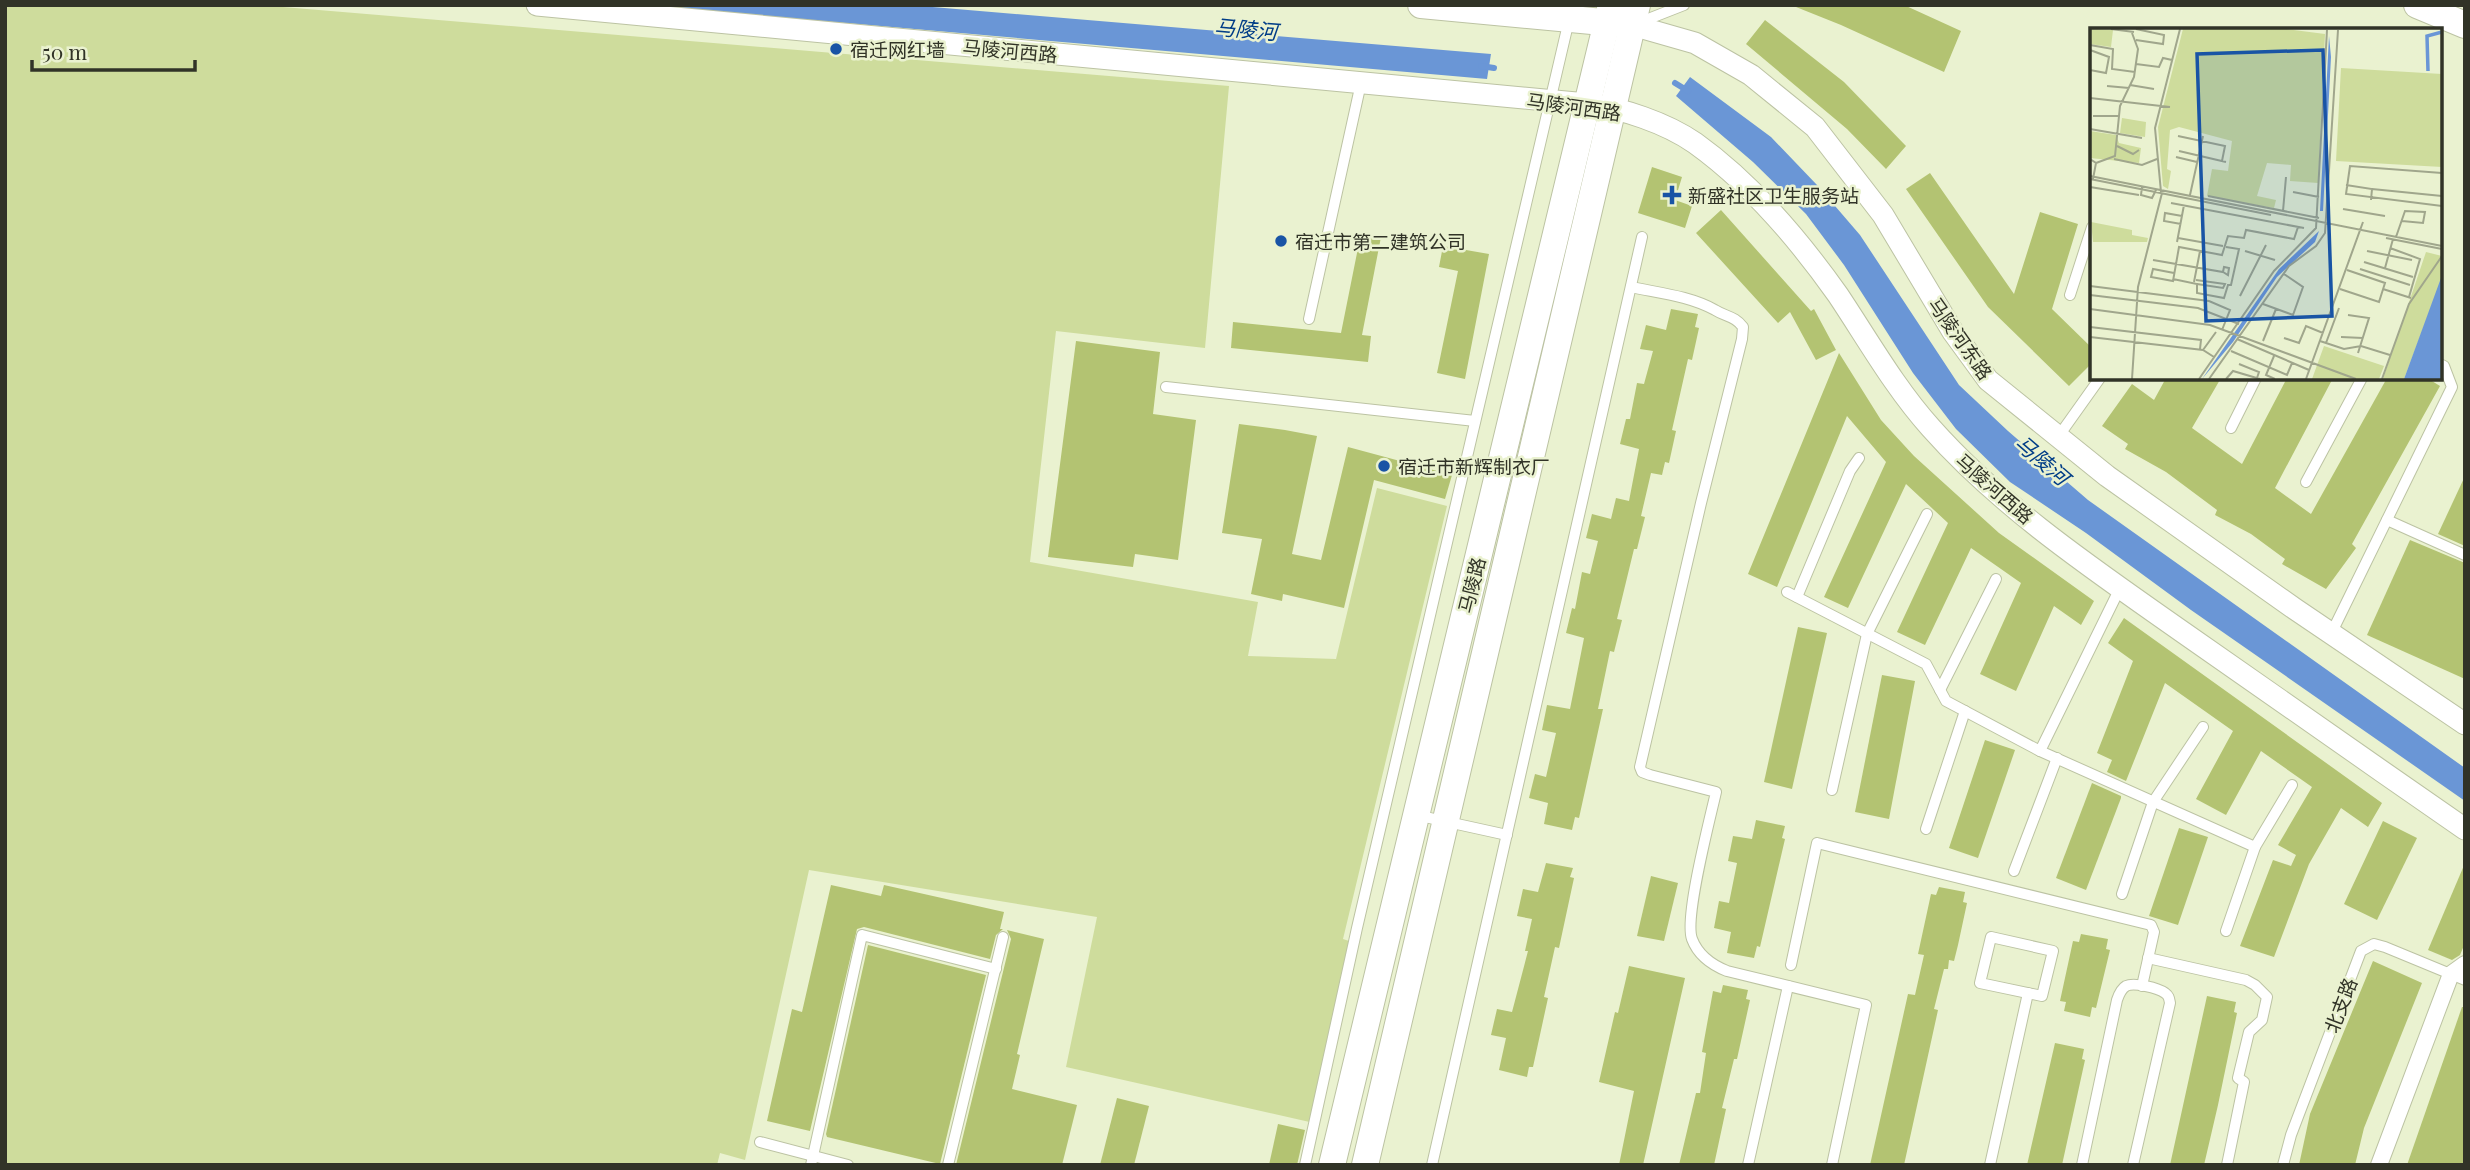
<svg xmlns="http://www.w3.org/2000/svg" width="2470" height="1170" font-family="'Playfair Display','Noto Sans SC',serif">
<rect width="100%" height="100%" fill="#eaf2d0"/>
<path fill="#cedc9c" d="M5,5H259L1229,86L1205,348L1056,331L1030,562L1258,602L1248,656L1336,659L1377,488L1447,506L1343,939L1355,943L1314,1123L1066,1067L1097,917L809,870L745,1160L720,1153L717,1165H5Z"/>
<g fill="#6a96d6">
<path d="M639,5H909L1491,54L1487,79Z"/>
<path d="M1690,77L1771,137L1817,185L1860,235L1959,385L2008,431L2088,500L2465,768V801L2191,610L2086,533L2010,482L1956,429L1913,373L1844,265L1806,214L1753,162L1676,96Z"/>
</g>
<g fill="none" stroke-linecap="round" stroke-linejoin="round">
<g stroke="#6a96d6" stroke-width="6">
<path d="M1481,66L1494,68"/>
<path d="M1675,83L1688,91"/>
</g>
</g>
<g fill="#b3c372">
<path d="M1791,5H1904L1961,31L1944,72L1841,25Z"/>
<path d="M1765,20L1844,82L1906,146L1886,169L1847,129L1746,44Z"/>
<path d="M1652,167L1682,177L1675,200L1692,206L1685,228L1638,213Z"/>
<path d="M1930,173L2014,294L2040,212L2078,224L2052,309L2092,348V363L2069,386L1988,307L1906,189Z"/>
<path d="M1721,210L1811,311L1814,309L1836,350L1816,360L1790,312L1778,323L1696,233Z"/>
<path d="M1361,233L1381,237L1362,335L1371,336L1368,362L1231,348L1233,322L1341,333Z"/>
<path d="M1443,246L1489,254L1465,379L1437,373L1458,271L1439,267Z"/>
<path d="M1671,309L1698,314L1695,327L1699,328L1692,360L1688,359L1672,430L1676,431L1669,463L1665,462L1662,475L1651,473L1641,516L1645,517L1637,549H1634L1617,619L1622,620L1614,652L1610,651L1598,709H1603L1579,818L1575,817L1572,830L1544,824L1548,803L1529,798L1535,774L1546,777L1556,733L1542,730L1547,705L1570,709L1574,689L1584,638L1566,633L1572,608L1575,609L1582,572L1590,574L1598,541L1586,538L1592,514L1611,519L1616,498L1629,501L1639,449L1620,444L1626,419H1630L1637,383L1644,384L1653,351L1640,349L1646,325L1666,330Z"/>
<path d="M1076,341L1160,352L1153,414L1196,420L1178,560L1135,554L1133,567L1048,557Z"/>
<path d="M1839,353L1881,420L1914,456L1999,533L2094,601L2081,625L2054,606L2016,691L1980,674L2021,583L1971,548L1925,645L1897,632L1948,523L1906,484L1848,608L1824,597L1886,462L1847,416L1777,587L1748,574Z"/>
<path d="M2166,378H2221L2192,428L2242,464L2287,378H2333L2275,488L2311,514L2387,378H2427L2440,386L2352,544L2356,548L2326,589L2282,564L2285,559L2251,534L2215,515L2217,510L2166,472L2125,449L2128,444L2102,426L2132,384L2154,400Z"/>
<path d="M1239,424L1285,430L1317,436L1292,554L1321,560L1348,447L1452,475L1445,499L1374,480L1344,608L1283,594L1282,601L1251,594L1262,539L1222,533Z"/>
<path d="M2465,476V546L2438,534Z"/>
<path d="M2410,540L2465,563V679L2367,635Z"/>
<path d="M2124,618L2382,803L2368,827L2341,808L2309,864L2274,957L2240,946L2273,860L2291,866L2296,855L2278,845L2312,787L2261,751L2226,815L2196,799L2233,731L2165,683L2126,781L2107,772L2112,760L2097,753L2133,661L2108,643Z"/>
<path d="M1798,627L1827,633L1792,789L1764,782Z"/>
<path d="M1882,675L1915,681L1889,819L1855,812Z"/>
<path d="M1985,740L2015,750L1978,858L1949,848Z"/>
<path d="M2092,783L2121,796V798L2086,890L2056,878Z"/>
<path d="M1756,820L1785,826L1782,838L1785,839L1760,947L1757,946L1754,958L1727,953L1731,932L1714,928L1719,901L1729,903L1737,863L1728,861L1733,836L1752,839Z"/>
<path d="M2383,821L2417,838L2377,920L2344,904Z"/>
<path d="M2179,828L2208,837L2178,925L2149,916Z"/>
<path d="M1546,863L1573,868L1570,877L1574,878L1559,948L1555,947L1544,997L1548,998L1533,1067H1529L1527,1077L1499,1070L1506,1038L1491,1035L1497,1009L1512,1012L1528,951H1525L1532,919L1517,916L1523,889L1538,892Z"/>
<path d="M2465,863V943L2460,955L2452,960L2428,950Z"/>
<path d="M1651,876L1678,883L1664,941L1637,936Z"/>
<path d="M831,885L881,896L884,885L1004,912L1000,929H1003L996,935L990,959L864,927L857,929L810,1131L767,1121L792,1009L802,1012Z"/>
<path d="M1939,887L1965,892L1963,902L1967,903L1958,945L1954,961L1949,960L1948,969H1944L1934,1009L1938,1010L1904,1165H1870L1908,994L1915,995L1924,955L1918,954L1931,894L1936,895Z"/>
<path d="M1007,930L1044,939L1017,1054L1020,1055L1012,1089L1077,1105L1062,1165H956L1011,939Z"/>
<path d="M2081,934L2108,939L2106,949L2110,950L2096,1008L2092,1007L2090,1017L2064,1011L2066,1002L2060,1001L2073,941L2079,942Z"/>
<path d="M868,945L986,975L940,1164L827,1137L826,1134Z"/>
<path d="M2373,961L2422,983L2364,1128L2355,1165H2299L2310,1114Z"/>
<path d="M1629,966L1685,978L1643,1165H1619L1634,1091L1599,1082L1615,1012L1618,1013Z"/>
<path d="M1723,985L1748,990L1746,999L1750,1000L1737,1059H1734L1722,1108L1726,1109L1714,1165H1679L1696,1093H1700L1706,1053L1702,1052L1713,991L1721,993Z"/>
<path d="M2207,996L2236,1002L2234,1012L2237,1013L2218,1105L2204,1165H2170Z"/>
<path d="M2462,1007H2465V1165H2407Z"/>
<path d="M2055,1043L2084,1049L2082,1059L2085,1060L2062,1165H2027Z"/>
<path d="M1117,1098L1149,1106L1134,1165H1100Z"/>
<path d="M1278,1124L1305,1130L1297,1165H1269Z"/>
</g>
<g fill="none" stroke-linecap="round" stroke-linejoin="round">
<g stroke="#bcc3a3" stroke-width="12">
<g id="service">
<path d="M1638,23L1684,5"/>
<path d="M1631,287C1659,293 1690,296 1715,310C1726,317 1735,316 1743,327L1742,339L1701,503L1640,767L1642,772L1650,775L1716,792C1710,819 1684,918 1692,939C1698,955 1712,965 1727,971L1866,1005L1832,1165"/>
<path d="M2070,295L2092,227"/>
<path d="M1309,319L1361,83"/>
<path d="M1166,387L1475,421"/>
<path d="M2231,428L2256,378"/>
<path d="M2058,437L2100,378"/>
<path d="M2306,482L2362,378"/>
<path d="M2387,520L2465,555"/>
<path d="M1787,592L1926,664L1946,701L2040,751L2255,847"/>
<path d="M1797,597L1850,471L1859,458"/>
<path d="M2331,634L2452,387L2444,366L2440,364"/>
<path d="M1940,690L1996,579"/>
<path d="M2040,751L2120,588"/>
<path d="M1832,790L1867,634L1927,514"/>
<path d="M1416,815L1507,835"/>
<path d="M1926,829L1965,711"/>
<path d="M2014,871L2057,758"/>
<path d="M2122,894L2153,802L2203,727"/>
<path d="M2226,931L2255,847L2292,785"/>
<path d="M1991,937L2053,951L2042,996L1980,983Z"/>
<path d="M2148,958L2246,980L2255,985L2267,997L2262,1020L2249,1032L2238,1078L2244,1082L2227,1165"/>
<path d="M1791,965L1817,843L2151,925L2154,932L2142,986"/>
<path d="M760,1142L848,1165"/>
<path d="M811,1165L862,935L996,969"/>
<path d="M948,1165L1003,937"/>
<path d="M1305,1165L1357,928L1569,20L1579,5"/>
<path d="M1432,1165L1642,237"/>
<path d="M1748,1165L1788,986"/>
<path d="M1990,1165L2028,993"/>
<path d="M2082,1165L2117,1000C2119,994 2121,989 2126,986C2134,982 2158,988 2165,993C2169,996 2169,998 2170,1003L2133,1165"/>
<path d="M2283,1165L2291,1135L2361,951L2374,944L2385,947L2465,980"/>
</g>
</g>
<g stroke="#bcc3a3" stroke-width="18">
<path id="pedestrian" d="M2379,1165L2451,974L2465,964"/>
</g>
<g stroke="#bcc3a3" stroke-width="23">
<g id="minor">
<path d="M537,5L1587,104C1622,108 1666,123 1695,143C1751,183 1799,240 1838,295C1868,340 1895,388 1931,428C2003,509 2096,571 2184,633C2277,698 2371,764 2465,829"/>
<path d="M1632,25L1695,43L1751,75L1815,127L1883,215L1953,332L1988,380L2107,476L2295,609L2465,724"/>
</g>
</g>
<g stroke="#bcc3a3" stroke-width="28">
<g id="tertiary">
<path d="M1421,5L1624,24"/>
<path d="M2417,5L2465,25"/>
<path d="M1332,1165L1611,5"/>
<path d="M1365,1165L1637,5"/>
</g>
</g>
<use href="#service" stroke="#fff" stroke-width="10"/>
<use href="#pedestrian" stroke="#fff" stroke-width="16"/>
<use href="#minor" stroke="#fff" stroke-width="21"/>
<use href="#tertiary" stroke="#fff" stroke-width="26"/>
</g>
<g fill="#1954a5" stroke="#eaf2d0" stroke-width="2.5">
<circle cx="836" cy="49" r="7"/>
<path d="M1668.5 184.5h7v7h7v7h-7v7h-7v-7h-7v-7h7z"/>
<circle cx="1281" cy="241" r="7"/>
<circle cx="1384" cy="466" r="7"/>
</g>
<g text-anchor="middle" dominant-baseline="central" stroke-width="5" stroke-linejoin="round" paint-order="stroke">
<g font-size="19" fill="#313327" stroke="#eaf2d0" text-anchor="start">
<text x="850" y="49">宿迁网红墙</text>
<text x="1688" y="195">新盛社区卫生服务站</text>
<text x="1295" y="241">宿迁市第二建筑公司</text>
<text x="1398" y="466">宿迁市新辉制衣厂</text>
</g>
<g font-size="19" fill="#313327" stroke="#eaf2d0">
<text transform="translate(1010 50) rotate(5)">马陵河西路</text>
<text transform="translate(1574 106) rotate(8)">马陵河西路</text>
<text transform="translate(1961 338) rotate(55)">马陵河东路</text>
<text transform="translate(1995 488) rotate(41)">马陵河西路</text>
<text transform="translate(1471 585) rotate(-76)">马陵路</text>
<text transform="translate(2340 1005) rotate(-69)">北支路</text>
</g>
<g font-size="21" font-style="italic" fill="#013d87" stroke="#eaf2d0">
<text transform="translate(1246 28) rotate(5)">马陵河</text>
<text transform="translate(2043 459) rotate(41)">马陵河</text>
</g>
</g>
<g transform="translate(2090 28)">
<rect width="352" height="352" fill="#eaf2d0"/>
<path d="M0,1L23,2L21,19L0,16ZM93,1H196L235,6L228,155L200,153L201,137L177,135L167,168L186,172L184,180L117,168L122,141L138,143L142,113L89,99L80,102L77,141L81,143L78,161L73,158L68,99ZM251,40L352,46V139L246,133ZM32,90L56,94L55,109L30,105ZM0,103L26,107L29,115L51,120L49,135L0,130ZM1,194L42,202V207L58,210L57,214H3ZM336,224L352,228V250L314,351H293ZM234,318L294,338L289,351H222Z" fill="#cedc9c"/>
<path d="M239,8L241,29L233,183H230ZM229,203L225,214L187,249L143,314L112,351L189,241ZM352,243V351H314L351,250Z" fill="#6a96d6"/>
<path fill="none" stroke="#6a96d6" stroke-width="3.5" d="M338,43L337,8L352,4"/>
<path fill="none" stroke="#a0a68c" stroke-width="2" d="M21,1L44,4M46,1L74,7L73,16L46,12M0,17L23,21L22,41L45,44M0,22L19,29L16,45L0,42M46,36L69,39L73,30L82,32M40,57L64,61M17,58L39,60M0,70L80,79M3,88H29M0,101L52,110M88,108L135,118L132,133M27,118L43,126L49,122M89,123L136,134M86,129L107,134M0,131L6,135L3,151M24,131L52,137L67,131M6,135L25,128L30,78L44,49L48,21L42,5M352,145L260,138L256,166L352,178M0,148L352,218M0,151L181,187M256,157L282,161L281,172M0,159L49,167M52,159L51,167L62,170L66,162M282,161L352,168M71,164L65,100L90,1M203,164L229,169M100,167L113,108M118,168L229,190M81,175L214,200M253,181L295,188M193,183L196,149M91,196L74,193L75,185L92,188M306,209L315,183L335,184L333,195L312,193M88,210L133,218M296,210L352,221M87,214L94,177M136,219L149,221L141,257H137M300,220L330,231L319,269M155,223L185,232M277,223L322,232M63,232L133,244L134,239L139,240L138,247L133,244M274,234L323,249M295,240L303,211M270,241L320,257M84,245L63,241L61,249L83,253L89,219L132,227L138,208L154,210L156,202L204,211L208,199M83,251L107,256V265L134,270L138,257M106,252L135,256L133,260L107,256M104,254L110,223M0,258L119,273L140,282L132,302M250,261L289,274L295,255L257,242M293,261L321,270M0,267L108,280L149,296M150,268L176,217M173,276L203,287L213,259L194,246M0,281L120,297L266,351M258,287L279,290L268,325M0,299L111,312L110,321M0,309L113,322L124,329M251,309L273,310M194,310L209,315L216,298L233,305M147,311L219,342M173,313L186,281M230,313L254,321L271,318L300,327M236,315L249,280M113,322L126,304M141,323L197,347L202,335M184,328L176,347L185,351M149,336L169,344L167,350M42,351L48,259L72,165M109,351L184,243L226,200L237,2M119,351L199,238L226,218L235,205L248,2M136,351L143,343L170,351M216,351L273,194M292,351L319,276L352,228"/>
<path fill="#1954a5" fill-opacity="0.15" stroke="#1954a5" stroke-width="3.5" d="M233,22L242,288L116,293L107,26Z"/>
<rect width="352" height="352" fill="none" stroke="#313327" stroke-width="3.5"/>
</g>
<rect width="2470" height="1170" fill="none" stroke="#313327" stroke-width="14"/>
<path d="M32 60v10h163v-10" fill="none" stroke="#313327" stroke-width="3.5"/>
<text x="42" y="60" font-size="21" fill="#313327" stroke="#eaf2d0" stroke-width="5" paint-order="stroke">50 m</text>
</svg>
